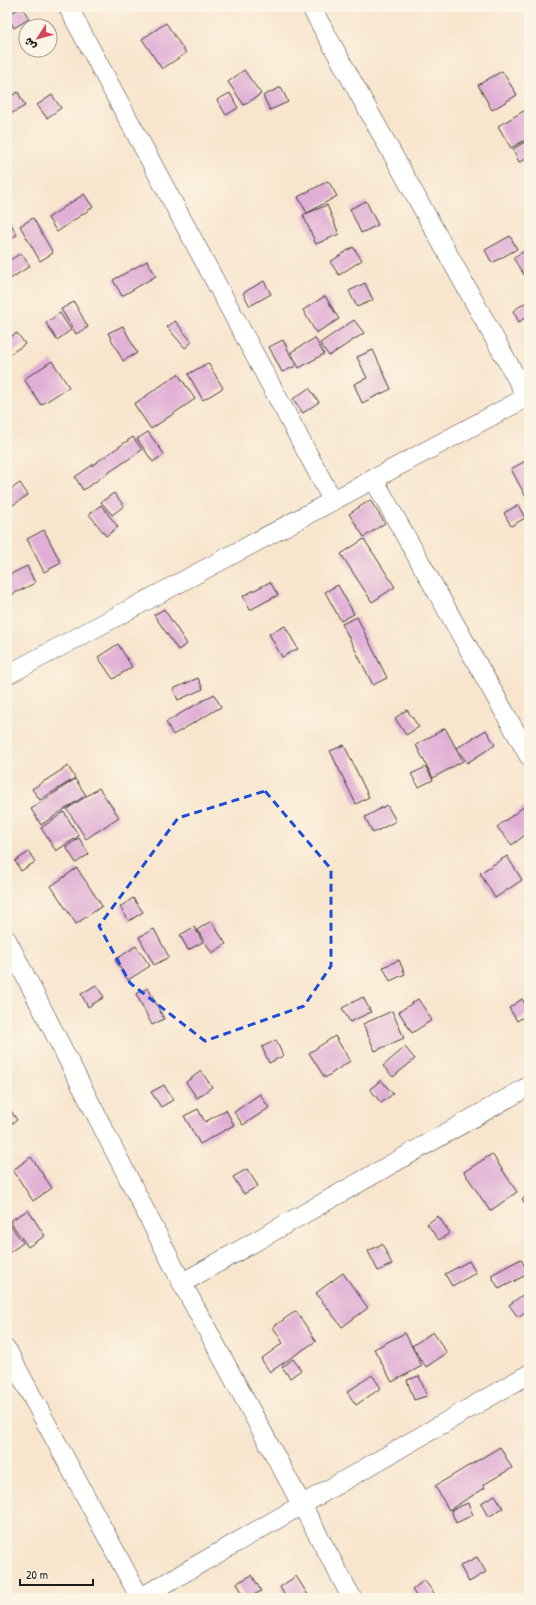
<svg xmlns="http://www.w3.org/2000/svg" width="536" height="1605" font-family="'Patrick Hand','Playpen Sans Arabic',sans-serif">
<rect width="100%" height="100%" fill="#fcf5e5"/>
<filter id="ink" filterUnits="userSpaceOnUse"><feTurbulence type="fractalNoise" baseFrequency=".025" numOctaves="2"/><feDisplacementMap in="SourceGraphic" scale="8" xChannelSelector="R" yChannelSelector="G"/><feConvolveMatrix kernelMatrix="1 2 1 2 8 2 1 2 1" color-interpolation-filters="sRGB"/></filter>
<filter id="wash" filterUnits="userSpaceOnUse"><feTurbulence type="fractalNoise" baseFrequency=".012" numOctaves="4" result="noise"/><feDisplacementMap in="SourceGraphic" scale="16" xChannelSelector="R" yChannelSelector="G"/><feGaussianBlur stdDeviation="0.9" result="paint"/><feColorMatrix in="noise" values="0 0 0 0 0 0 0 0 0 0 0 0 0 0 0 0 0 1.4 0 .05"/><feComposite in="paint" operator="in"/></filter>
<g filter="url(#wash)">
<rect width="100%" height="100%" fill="#f8e5ce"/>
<g id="blocks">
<g fill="#e1afd6">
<path d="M22,7L29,19L14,28L7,15Z"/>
<path d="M166,23L186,53L162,69L142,39Z"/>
<path d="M244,70L261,94L244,105L228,82Z"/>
<path d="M502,71L517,95L492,110L478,85Z"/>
<path d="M281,87L288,102L270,110L263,96Z"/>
<path d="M18,92L25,106L7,116V98Z"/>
<path d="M230,93L238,108L226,115L217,100Z"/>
<path d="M52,95L61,108L47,118L37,105Z"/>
<path d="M529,108V138L511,148L498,126Z"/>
<path d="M525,142L529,150V158L519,162L513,149Z"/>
<path d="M328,181L337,196L307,213L298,197Z"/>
<path d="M84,194L93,207L57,232L48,218Z"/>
<path d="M366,201L378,225L361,233L350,209Z"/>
<path d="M327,205L339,234L316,244L303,215Z"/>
<path d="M7,217L17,235L7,241Z"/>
<path d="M33,218L53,253L40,261L20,226Z"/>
<path d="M510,236L517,249L492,263L485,250Z"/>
<path d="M353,247L362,260L339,275L330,262Z"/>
<path d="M529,248V282L513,258Z"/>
<path d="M21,253L30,266L7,281V262Z"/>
<path d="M147,261L156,276L122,296L113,280Z"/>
<path d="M264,281L271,294L250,306L243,293Z"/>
<path d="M365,283L373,300L357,307L349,291Z"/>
<path d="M325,296L339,319L316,333L303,310Z"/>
<path d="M74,302L88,327L76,334L61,309Z"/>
<path d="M526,302L529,306V315L519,322L513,311Z"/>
<path d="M60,313L71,330L57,340L46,323Z"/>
<path d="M354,320L364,333L329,356L320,343Z"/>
<path d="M175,321L192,342L185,348L167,327Z"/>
<path d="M123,326L137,353L123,361L108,333Z"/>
<path d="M17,333L25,344L10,354L7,349V339Z"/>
<path d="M315,338L324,354L299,368L291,352Z"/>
<path d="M283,340L296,366L282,372L269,347Z"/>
<path d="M373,350L391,389L362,403L354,384L367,378L357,357Z"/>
<path d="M52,361L69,387L41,405L24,379Z"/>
<path d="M208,363L223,388L203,400L188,374Z"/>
<path d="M178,374L195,399L151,429L134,404Z"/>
<path d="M309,388L319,402L303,413L293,399Z"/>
<path d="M148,432L164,454L153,462L137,439Z"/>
<path d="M133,437L142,450L83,490L75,477Z"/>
<path d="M529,459V503L511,469Z"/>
<path d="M20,483L28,495L7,509V492Z"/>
<path d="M114,493L124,506L112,515L101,502Z"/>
<path d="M370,500L385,523L364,537L349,514Z"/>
<path d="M101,505L118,527L106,536L89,514Z"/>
<path d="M518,505L525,518L511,526L504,513Z"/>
<path d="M44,530L61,563L44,572L27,539Z"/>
<path d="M364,539L395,587L372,602L341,554Z"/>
<path d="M27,566L35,583L7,597V576Z"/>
<path d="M270,582L278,595L250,610L243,596Z"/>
<path d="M338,585L354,614L341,621L325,592Z"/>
<path d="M164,609L187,644L178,650L154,615Z"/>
<path d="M357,617L387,678L373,685L342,624Z"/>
<path d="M285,626L298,649L282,657L269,634Z"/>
<path d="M118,644L132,667L113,679L98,657Z"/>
<path d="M198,678L203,689L178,700L173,689Z"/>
<path d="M214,694L221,707L173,735L166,722Z"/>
<path d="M407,710L419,727L406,735L395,718Z"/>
<path d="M445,728L463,761L433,778L416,745Z"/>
<path d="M486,730L495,745L467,763L457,748Z"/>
<path d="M344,745L369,797L356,804L330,751Z"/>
<path d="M68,766L75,778L40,800L32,789Z"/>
<path d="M426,767L433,780L419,787L411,774Z"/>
<path d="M75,779L86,795L41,825L31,809Z"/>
<path d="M99,788L119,817L86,839L67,809Z"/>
<path d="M387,805L396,821L373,833L365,817Z"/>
<path d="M526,805L529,808V832L512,845L497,827Z"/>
<path d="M64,812L79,836L56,851L41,828Z"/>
<path d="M79,838L89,854L76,863L66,847Z"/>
<path d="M29,852L35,862L21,871L15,861Z"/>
<path d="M507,856L522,880L495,898L480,873Z"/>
<path d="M77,868L102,906L76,924L51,886Z"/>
<path d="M133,898L143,912L129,921L120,907Z"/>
<path d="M211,921L226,944L212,953L197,930Z"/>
<path d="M194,927L203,942L188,950L180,935Z"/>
<path d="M154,929L169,957L154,965L139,937Z"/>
<path d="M136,946L150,966L128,980L115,960Z"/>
<path d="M399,960L405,974L390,981L383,967Z"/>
<path d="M96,985L104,997L88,1007L81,994Z"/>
<path d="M148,988L164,1019L152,1025L136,994Z"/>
<path d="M363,997L371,1012L350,1022L342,1008Z"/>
<path d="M418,999L432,1020L412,1033L399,1012Z"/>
<path d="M522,999L529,1010V1013L517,1021L509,1008Z"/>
<path d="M392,1011L404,1038L375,1051L363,1024Z"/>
<path d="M335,1036L350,1061L325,1078L309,1053Z"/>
<path d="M276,1040L283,1056L269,1063L262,1047Z"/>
<path d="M405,1047L415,1059L393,1077L383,1066Z"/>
<path d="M201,1071L212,1087L197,1098L186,1082Z"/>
<path d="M381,1080L393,1094L381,1103L370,1089Z"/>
<path d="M164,1085L173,1100L161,1107L151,1092Z"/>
<path d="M260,1094L269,1108L243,1125L234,1112Z"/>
<path d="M7,1105L17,1120L7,1127Z"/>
<path d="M198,1109L205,1122L226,1110L234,1125L200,1144L184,1116Z"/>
<path d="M492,1154L517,1192L490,1211L464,1172Z"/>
<path d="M31,1157L52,1188L33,1201L13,1170Z"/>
<path d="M247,1169L258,1186L244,1194L233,1177Z"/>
<path d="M529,1194V1209L522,1199Z"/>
<path d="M28,1210L45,1236L28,1247L10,1221Z"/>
<path d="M438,1216L450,1233L439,1240L427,1224Z"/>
<path d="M7,1220L23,1243L7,1254Z"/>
<path d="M382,1244L392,1264L378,1271L368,1251Z"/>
<path d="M521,1259L528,1274L499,1289L491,1275Z"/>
<path d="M469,1261L476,1273L452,1286L445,1274Z"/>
<path d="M343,1273L368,1308L342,1327L316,1293Z"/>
<path d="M529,1290V1309L518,1317L509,1305Z"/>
<path d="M296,1311L316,1341L270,1372L261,1359L283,1343L273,1327Z"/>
<path d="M433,1332L447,1353L426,1367L412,1346Z"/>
<path d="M405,1333L422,1366L392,1382L374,1349Z"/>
<path d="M293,1359L301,1370L290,1378L282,1367Z"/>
<path d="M372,1375L381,1388L356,1405L347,1392Z"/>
<path d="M419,1376L427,1396L414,1400L407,1380Z"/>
<path d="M500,1447L512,1468L483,1485L485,1488L449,1510L435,1486Z"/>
<path d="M495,1495L503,1508L488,1517L481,1503Z"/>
<path d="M468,1503L473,1515L456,1523L451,1510Z"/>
<path d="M477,1557L486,1572L469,1582L460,1566Z"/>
<path d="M252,1575L261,1591L248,1598H245L237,1583Z"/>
<path d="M296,1576L310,1598H286L280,1587Z"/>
<path d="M424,1580L438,1598H418L412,1590Z"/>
</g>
</g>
</g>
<g filter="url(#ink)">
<use href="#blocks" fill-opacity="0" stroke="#3d3a37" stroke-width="1"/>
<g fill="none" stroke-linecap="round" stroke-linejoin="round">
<g stroke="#3d3a37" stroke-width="20">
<g id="street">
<path d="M68,7L333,501"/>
<path d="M311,7L527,397"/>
<path d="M373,478L529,756"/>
<path d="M7,675L529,396"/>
<path d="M7,940L182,1283L352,1598"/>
<path d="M182,1283L529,1086"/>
<path d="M7,1350L140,1598"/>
<path d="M140,1598L529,1374"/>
</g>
</g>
<use href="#street" stroke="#fff" stroke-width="19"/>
</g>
</g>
<path fill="none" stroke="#1d4ed8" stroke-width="3" stroke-dasharray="8 5" stroke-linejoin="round" d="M265,791L331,869V966L304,1006L205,1041L130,983L99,926L178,818Z"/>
<rect width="536" height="1605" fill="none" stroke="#fcf5e5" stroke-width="24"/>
<g transform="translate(38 38) rotate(234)"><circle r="19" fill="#fcf5e5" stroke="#a29e95"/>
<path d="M0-3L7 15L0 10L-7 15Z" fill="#d1495b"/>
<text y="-6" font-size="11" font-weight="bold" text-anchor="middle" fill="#1c1c1c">ش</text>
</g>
<path d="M20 1579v6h73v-6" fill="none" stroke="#1c1c1c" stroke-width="2"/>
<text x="26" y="1579" font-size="12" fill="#1c1c1c" stroke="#fcf5e5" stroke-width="3" paint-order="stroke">20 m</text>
</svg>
